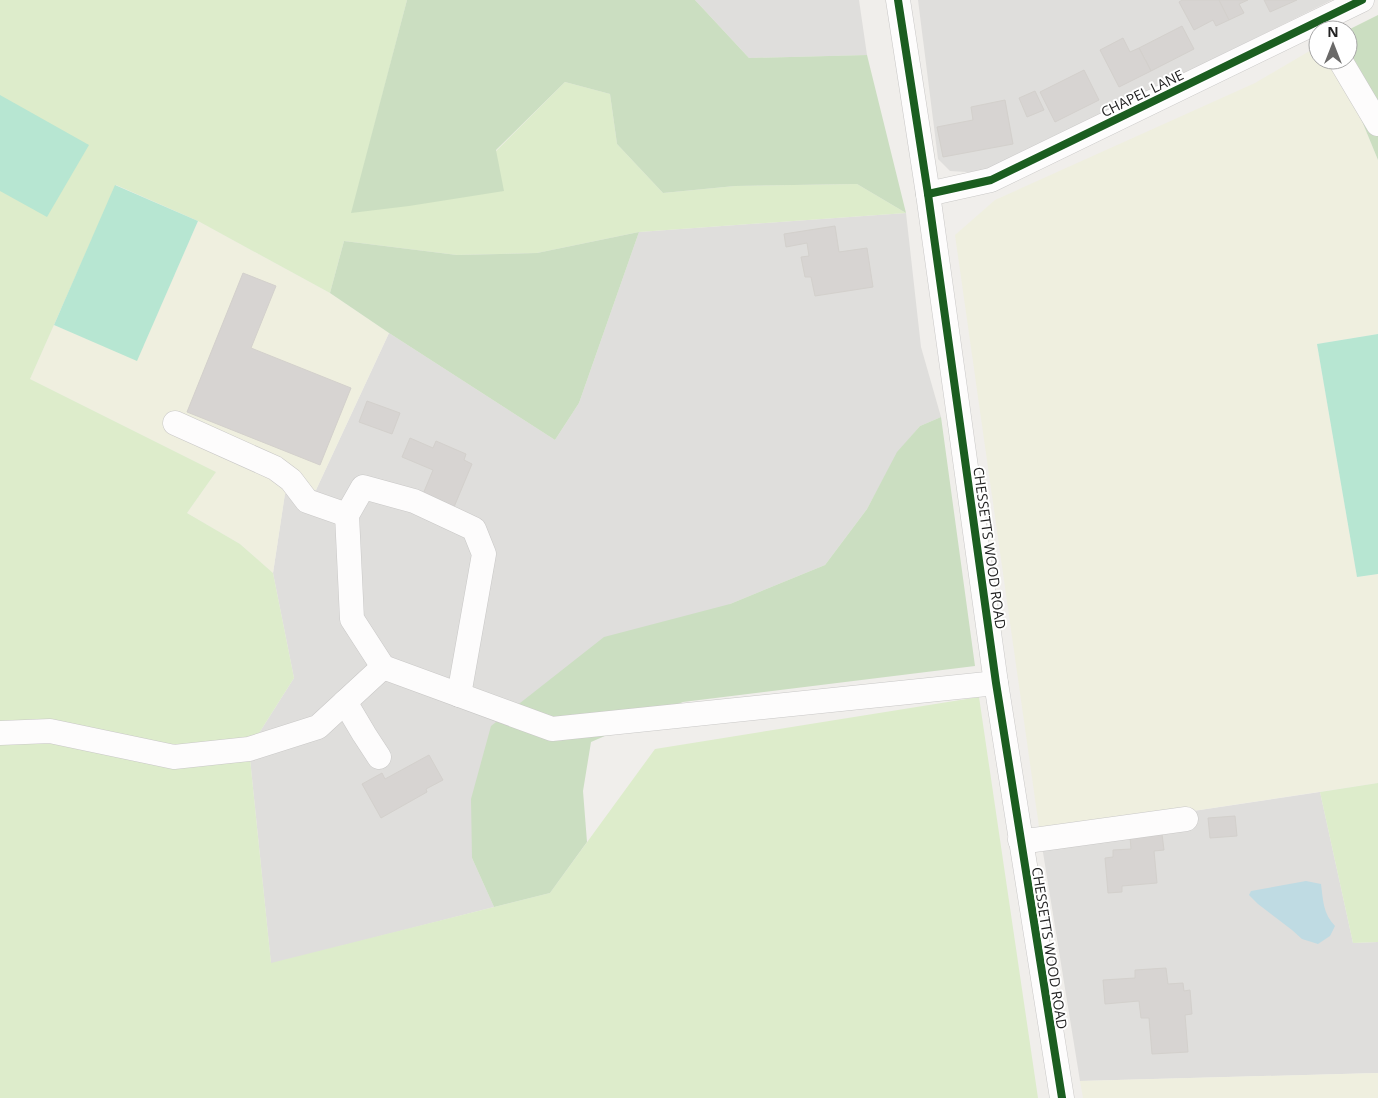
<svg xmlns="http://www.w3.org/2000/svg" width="1378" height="1098" font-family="'Open Sans',sans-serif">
<rect width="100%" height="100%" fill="#f0eeeb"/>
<g fill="#dfdedc">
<path d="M695,0H859L867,55L749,58Z"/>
<path d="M918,0H1332L983,173L950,171L938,159Z"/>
<path d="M906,213L921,347L941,417L920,426L898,452L867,509L825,565L730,604L472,858L494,907L271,964L249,749L294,678L273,573L285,493L316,490L389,333L555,440L579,403L639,232Z"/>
<path d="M1320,792L1353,943L1378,942V1073L1080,1081L1040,834Z"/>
</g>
<g fill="#efefdf">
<path d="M1318,46V60H1337L1378,160V334L1317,344L1357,577L1378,574V783L1040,834L955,235L995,200L1255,83Z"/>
<path d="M198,221L330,293L389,333L316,490L285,494L273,573L240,544L187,513L216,472L30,379L54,325L137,360Z"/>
<path d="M1378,1073V1098H1083L1080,1081Z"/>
</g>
<g fill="#ddeccb">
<path d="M0,0H407L352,212L496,151L565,82L610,94L617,144L663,193L735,186L857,184L906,213L639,232L537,253L457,255L344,241L330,293L198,221L116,185L30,379L216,472L187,513L240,544L273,573L294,678L249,749L271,963L550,893L655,749L979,697L1038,1098H0Z"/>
<path d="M1378,783V942L1353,943L1320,792Z"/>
</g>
<g fill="#cbdec1">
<path d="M407,0H695L749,58L867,55L906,213L857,184L735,186L663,193L617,144L610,94L565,82L496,150L504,191L409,206L351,213Z"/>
<path d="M1378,15V160L1337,60H1348V30Z"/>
<path d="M639,232L579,403L555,440L389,333L330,293L344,241L457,255L537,253Z"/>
<path d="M941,417L975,666L683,702L591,742L583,791L587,842L550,893L494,907L472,858L471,799L491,726L604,637L730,604L825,565L867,509L897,452L920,426Z"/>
</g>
<g fill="#b7e6d2">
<path d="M0,95L89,145L47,217L0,191Z"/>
<path d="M115,185L198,221L137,361L54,325Z"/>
<path d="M1378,334V574L1357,577L1317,344Z"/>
</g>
<path fill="#bfdbe3" d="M1306,881L1321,884C1323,899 1323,914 1335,926L1330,936L1318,944L1302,939L1292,930L1258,904L1249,895L1251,891Z"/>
<g fill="#d7d4d2" stroke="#d3d0cc">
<path d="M1182,0H1219L1229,20L1216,26L1213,20L1194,30L1179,2Z"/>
<path d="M1219,0H1248L1239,4L1244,13L1229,20Z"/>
<path d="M1264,0H1297L1270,12Z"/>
<path d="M1182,26L1194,49L1151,71L1139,48Z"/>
<path d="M1123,38L1130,52L1139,48L1151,71L1119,87L1100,50Z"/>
<path d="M1084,70L1099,100L1055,122L1040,92Z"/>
<path d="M1035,91L1044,110L1027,117L1019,98Z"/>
<path d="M1005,100L1013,144L943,157L937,127L973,120L971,107Z"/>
<path d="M835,226L839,252L867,248L873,287L815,296L811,277H805L801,257L809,256L807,243L786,247L784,234Z"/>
<path d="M243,273L276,286L251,348L351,388L320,465L187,412Z"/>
<path d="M367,401L400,413L392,434L359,422Z"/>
<path d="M410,438L433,448L436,441L466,454L464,460L472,464L454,507L423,494L433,470L402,457Z"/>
<path d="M429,755L443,780L426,789L427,792L381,818L362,784L382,773L385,779Z"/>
<path d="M1235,816L1237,836L1210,838L1208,818Z"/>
<path d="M1162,834L1164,850L1154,851L1157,883L1122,886V892L1108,893L1105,858L1113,857V850L1131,849L1130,837Z"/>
<path d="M1166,968L1168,984L1183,983L1184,991L1190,990L1192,1014L1185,1015L1188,1052L1152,1054L1149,1018H1141L1139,1001L1105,1004L1103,980L1135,978V970Z"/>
</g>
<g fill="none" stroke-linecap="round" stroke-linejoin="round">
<g stroke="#c9c8c7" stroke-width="25">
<g id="minor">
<path d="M898,0L928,194L996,683L1062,1098"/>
<path d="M1340,60L1378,124"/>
<path d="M928,194L991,180L1362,0"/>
<path d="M175,423L275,468L291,480L307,501L347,515"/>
<path d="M383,667L352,619L347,515L363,487L414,501L474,529L484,554L459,695"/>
<path d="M345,702L364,734L379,757"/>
<path d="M0,733L50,731L174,757L249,749L318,727L383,667L552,729L996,683"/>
<path d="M1020,840H1034L1186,819"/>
</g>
</g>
<use href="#minor" stroke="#fdfcfc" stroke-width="24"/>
<g stroke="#fff" stroke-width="11">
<g id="cycleway">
<path d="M898,0L928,194L996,683L1062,1098"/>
<path d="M928,194L991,180L1362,0"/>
</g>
</g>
<use href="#cycleway" stroke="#1b5e20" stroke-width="8"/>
</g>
<g text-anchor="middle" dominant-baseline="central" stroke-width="4" stroke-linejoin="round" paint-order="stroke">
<g font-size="14" fill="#222" stroke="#fff">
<text transform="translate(1142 93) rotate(-26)">CHAPEL LANE</text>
<text transform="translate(990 548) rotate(82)">CHESSETTS WOOD ROAD</text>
<text transform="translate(1050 948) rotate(81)">CHESSETTS WOOD ROAD</text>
</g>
</g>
<g transform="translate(1333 45)"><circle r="24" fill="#ffffff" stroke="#a7a7a7"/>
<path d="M0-4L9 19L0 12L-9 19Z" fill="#6a6968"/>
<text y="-8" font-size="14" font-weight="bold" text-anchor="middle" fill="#222222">N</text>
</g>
</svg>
